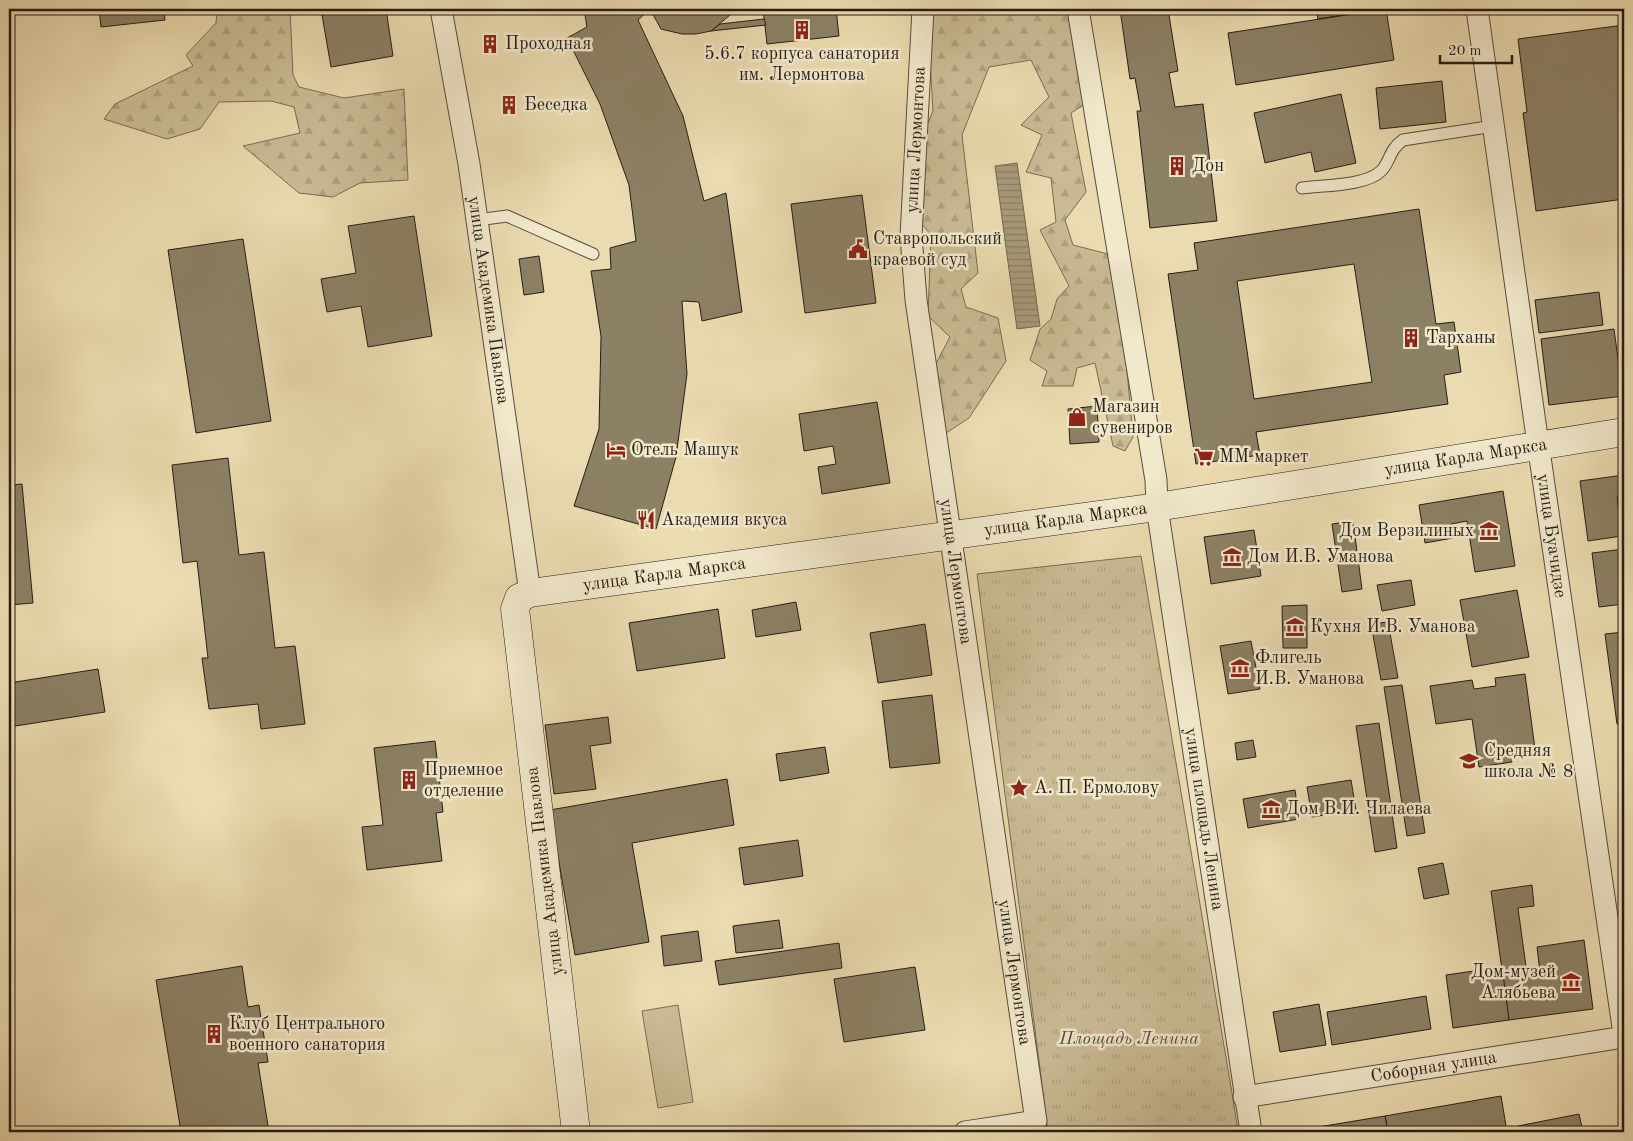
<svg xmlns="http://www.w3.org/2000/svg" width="1633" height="1141" font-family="'Old Standard TT',serif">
<defs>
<pattern id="grass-tufts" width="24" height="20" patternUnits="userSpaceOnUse" patternTransform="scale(1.25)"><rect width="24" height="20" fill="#cabb95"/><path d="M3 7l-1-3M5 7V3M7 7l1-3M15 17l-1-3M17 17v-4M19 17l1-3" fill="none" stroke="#ada080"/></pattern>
<pattern id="forest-firs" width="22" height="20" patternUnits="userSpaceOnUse" patternTransform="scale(1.25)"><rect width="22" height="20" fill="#cabb95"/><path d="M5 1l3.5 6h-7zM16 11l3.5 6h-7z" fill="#ada080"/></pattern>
<pattern id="water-rules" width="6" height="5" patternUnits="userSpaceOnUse" patternTransform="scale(1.25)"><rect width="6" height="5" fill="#a89a7b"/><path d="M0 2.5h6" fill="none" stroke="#897d64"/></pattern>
</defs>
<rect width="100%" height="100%" fill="#ebdbb0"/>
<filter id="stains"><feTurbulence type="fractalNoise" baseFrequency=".004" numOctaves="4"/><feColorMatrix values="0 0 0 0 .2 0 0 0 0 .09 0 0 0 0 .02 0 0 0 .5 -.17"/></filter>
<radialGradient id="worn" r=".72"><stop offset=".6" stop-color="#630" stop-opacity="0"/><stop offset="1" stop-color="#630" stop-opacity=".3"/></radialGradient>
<path fill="url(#grass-tufts)" stroke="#786c54" d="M1141,556L1233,1099L1238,1132H1048L977,574Z"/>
<g fill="url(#forest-firs)" stroke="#786c54">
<path d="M217,9H290L293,75L299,87L344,98L404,89L408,180L360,183L333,197L299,193L243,146L300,133L294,107L271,101L219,102L200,129L167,139L104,119L115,104L193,66L186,55L216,23Z"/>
<path d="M927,9H1088L1093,99L1071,113L1086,192L1065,220L1073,245L1108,254L1119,282L1133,437L1125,451L1113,446L1095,363L1077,368L1073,386H1042L1047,371L1030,360L1040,329L1051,319L1057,299L1069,286L1040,230L1056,222L1051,178L1026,172L1042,135L1021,125L1049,97L1031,60L989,67L962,135L978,273L961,289L966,307L998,318L1006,361L969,418L943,435L933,369L950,337L928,316L931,235L918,219L919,144L933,111Z"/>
</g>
<path fill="#cabb95" stroke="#786c54" d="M678,1005L693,1102L658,1108L642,1011Z"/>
<path fill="url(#water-rules)" stroke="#746852" d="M1017,163L1040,326L1017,329L995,166Z"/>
<g fill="#8c8065" stroke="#261d14" fill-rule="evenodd">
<path d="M99,9H164L165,20L101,27Z"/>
<path d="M321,9H386L393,56L331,67Z"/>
<path d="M584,9H734L730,15L711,31L696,34H682L661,29L650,9L638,20L683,116L704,201L726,193L742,312L702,321L699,302L682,301L687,374L676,457L656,529L574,506L599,429L601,336L591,271L611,269L610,248L636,241L629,185L600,104L567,38L587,27Z"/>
<path d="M763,9H836L839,36L767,44Z"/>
<path d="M1120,9H1168L1178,71L1169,73L1175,107L1203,104L1217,221L1150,228L1137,111H1141L1135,78L1130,79Z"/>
<path d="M1316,9H1381L1318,19Z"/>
<path d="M1386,9L1394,60L1236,85L1228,33Z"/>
<path d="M764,19L766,25L711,31L720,24Z"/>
<path d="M1624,25V199L1536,211L1523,113L1527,112L1518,39Z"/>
<path d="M494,37L496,48L486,50L484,39Z"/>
<path d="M1442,81L1446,122L1380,129L1376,88Z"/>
<path d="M1341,94L1356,163L1315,172L1311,152L1265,163L1254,113Z"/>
<circle cx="508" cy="104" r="6"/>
<path d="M862,195L876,303L805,313L791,204Z"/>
<path d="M1419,209L1436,324L1454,322L1461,372L1444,375L1448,404L1256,432L1260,455L1196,464L1168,274L1198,270L1194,243ZM1354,264L1372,382L1254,399L1237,281Z"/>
<path d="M414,216L432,336L368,347L361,306L327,312L321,279L356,273L348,226Z"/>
<path d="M243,239L271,421L196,433L168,250Z"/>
<path d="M539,256L544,292L524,295L519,259Z"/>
<path d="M1599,292L1603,325L1539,333L1535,300Z"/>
<path d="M1614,329L1623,396L1549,405L1541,339Z"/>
<path d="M877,402L890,483L822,494L818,467L836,464L833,446L804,451L799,414Z"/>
<path d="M1097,406L1099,442L1070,444L1068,409Z"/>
<path d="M228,458L239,555L264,552L275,648L295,646L305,724L261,729L258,704L209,709L202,658H208L197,561L183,563L172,465Z"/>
<path d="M1624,475V496L1617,497L1622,536L1588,541L1580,481Z"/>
<path d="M22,484L33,603L9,605V485Z"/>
<path d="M1503,491L1515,566L1475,572L1467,521L1451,524L1453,538L1425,543L1419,505Z"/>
<path d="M1353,521L1362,589L1342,592L1332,524Z"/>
<path d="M1254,530L1261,576L1211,584L1204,537Z"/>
<path d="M1624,549V604L1599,607L1592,553Z"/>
<path d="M1411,580L1415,605L1382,611L1377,585Z"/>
<path d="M1517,590L1529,657L1472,667L1460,600Z"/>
<path d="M796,602L801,630L756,637L752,610Z"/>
<path d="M1307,605V648H1283L1282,606Z"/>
<path d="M718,609L725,658L637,671L629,623Z"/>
<path d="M1388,622L1398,678L1381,680L1371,624Z"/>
<path d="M925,624L932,675L878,683L870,633Z"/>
<path d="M1624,632V723L1617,724L1605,634Z"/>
<path d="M1251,641L1260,689L1228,694L1220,646Z"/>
<path d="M98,669L105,712L9,727V683Z"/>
<path d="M1525,674L1535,749L1511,752L1512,762L1479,767L1472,719L1436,724L1430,686L1472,680L1474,689L1496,686L1495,678Z"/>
<path d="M1402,685L1425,833L1407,836L1384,687Z"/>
<path d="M932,695L940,763L890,768L882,701Z"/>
<path d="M608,717L611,743L590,746L596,789L554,794L545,725Z"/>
<path d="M1379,723L1397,848L1375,852L1356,726Z"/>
<path d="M1253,740L1256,757L1237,760L1235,743Z"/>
<path d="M435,741L443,812L436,813L442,861L367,870L362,827L383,825L374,748Z"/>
<path d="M825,747L829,773L780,781L776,754Z"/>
<path d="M727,779L734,825L632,843L649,942L575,955L550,810Z"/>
<path d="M1351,780L1356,810L1312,817L1307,787Z"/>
<path d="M1295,790L1299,819L1248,828L1243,799Z"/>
<path d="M798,840L803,876L744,885L739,848Z"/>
<path d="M1443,863L1449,894L1424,899L1418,868Z"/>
<path d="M1532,885L1534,906L1518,908L1527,974L1540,972L1537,947L1584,940L1593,1009L1509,1020L1491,891Z"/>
<path d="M779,920L783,948L736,953L733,926Z"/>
<path d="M698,931L702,961L664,966L661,936Z"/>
<path d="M839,943L842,968L719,985L715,961Z"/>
<path d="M242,966L248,1007L259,1005L268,1062L258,1063L269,1132H181L156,980Z"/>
<path d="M915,967L925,1030L844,1042L834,979Z"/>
<path d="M1502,967L1509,1020L1453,1028L1446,975Z"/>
<path d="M1426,996L1431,1029L1332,1045L1327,1012Z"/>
<path d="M1319,1004L1326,1045L1280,1052L1273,1012Z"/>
<path d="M1501,1096L1507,1132H1388L1385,1116Z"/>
<path d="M1579,1114L1583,1132H1519L1518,1126Z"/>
<path d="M1385,1116L1388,1132H1288Z"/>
</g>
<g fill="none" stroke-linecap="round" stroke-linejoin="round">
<g stroke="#574c3b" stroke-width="13">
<g id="lane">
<path d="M1302,188C1323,185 1366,186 1381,171C1391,161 1388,151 1403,140L1494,126"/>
<path d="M477,220L507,216L593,254"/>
</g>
</g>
<g stroke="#574c3b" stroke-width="23">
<g id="street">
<path id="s1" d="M441,9L469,164L530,593"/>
<path id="s2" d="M923,9L911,236L916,300L1036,1121L965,1132"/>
<path id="s3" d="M1078,9L1156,480L1157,507L1251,1132"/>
<path id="s4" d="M1477,9L1535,423L1624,1034"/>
<path id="s5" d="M1244,1097L1624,1037"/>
</g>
</g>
<g stroke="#261d14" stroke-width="29">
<g id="secondary">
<path id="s6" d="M576,1132L518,634L515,609L519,598L530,593L1157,507L1624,432"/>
</g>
</g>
<use href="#lane" stroke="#f2e8cc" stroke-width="11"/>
<use href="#street" stroke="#f2e8cc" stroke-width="21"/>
<use href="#secondary" stroke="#f2e8cc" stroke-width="28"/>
</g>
<defs>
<g id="building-bare" transform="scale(1.5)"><path d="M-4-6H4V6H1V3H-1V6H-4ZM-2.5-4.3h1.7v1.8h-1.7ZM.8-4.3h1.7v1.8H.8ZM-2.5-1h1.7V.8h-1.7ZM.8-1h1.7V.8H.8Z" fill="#8f2418" stroke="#f2e8cc" stroke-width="2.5" paint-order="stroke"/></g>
<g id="civic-bare" transform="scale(1.5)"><path d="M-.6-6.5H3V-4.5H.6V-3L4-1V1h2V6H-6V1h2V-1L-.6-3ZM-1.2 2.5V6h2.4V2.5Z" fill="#8f2418" stroke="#f2e8cc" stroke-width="2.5" paint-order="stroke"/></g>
<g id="shop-bare" transform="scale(1.5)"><path d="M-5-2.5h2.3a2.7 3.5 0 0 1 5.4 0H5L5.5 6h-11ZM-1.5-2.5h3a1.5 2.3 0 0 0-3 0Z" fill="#8f2418" stroke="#f2e8cc" stroke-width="2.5" paint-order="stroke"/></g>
<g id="hotel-bare" transform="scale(1.5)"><path d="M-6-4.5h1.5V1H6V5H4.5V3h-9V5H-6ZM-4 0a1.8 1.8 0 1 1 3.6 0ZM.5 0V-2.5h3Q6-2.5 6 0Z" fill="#8f2418" stroke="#f2e8cc" stroke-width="2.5" paint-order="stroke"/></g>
<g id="supermarket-bare" transform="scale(1.5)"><path d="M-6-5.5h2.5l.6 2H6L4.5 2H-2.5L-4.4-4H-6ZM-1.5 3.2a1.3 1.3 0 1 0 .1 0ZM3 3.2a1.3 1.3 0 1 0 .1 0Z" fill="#8f2418" stroke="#f2e8cc" stroke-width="2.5" paint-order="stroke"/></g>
<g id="restaurant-bare" transform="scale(1.5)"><path d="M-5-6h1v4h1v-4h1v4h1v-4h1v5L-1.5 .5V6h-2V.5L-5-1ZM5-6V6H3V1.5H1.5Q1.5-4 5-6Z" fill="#8f2418" stroke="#f2e8cc" stroke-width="2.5" paint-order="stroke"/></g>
<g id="museum-bare" transform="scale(1.5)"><path d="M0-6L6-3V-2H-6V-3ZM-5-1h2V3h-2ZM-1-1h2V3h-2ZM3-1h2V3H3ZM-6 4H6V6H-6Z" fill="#8f2418" stroke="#f2e8cc" stroke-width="2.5" paint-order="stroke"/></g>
<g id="school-bare" transform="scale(1.5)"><path d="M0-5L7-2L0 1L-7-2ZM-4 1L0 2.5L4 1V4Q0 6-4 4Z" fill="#8f2418" stroke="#f2e8cc" stroke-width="2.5" paint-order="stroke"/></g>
<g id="sight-bare" transform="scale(1.5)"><path d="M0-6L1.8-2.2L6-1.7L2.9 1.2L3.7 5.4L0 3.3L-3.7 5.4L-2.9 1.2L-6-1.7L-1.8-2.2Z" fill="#8f2418" stroke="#f2e8cc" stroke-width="2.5" paint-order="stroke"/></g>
</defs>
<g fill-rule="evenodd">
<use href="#building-bare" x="802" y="30"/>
<use href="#building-bare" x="490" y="44"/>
<use href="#building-bare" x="509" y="105"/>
<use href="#building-bare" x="1177" y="166"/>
<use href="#civic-bare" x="858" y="249"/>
<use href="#building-bare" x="1411" y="338"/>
<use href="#shop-bare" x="1077" y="417"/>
<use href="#hotel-bare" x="616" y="450"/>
<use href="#supermarket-bare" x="1204" y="457"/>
<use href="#restaurant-bare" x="646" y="520"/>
<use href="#museum-bare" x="1489" y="531"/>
<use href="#museum-bare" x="1232" y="557"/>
<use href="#museum-bare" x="1295" y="627"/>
<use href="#museum-bare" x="1240" y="668"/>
<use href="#school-bare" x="1469" y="761"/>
<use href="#building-bare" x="409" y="780"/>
<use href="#sight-bare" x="1019" y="788"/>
<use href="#museum-bare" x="1271" y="809"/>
<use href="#museum-bare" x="1571" y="982"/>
<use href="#building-bare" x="214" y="1034"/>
</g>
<g text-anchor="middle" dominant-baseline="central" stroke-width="5" stroke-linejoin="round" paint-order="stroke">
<g font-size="18" fill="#261d14" stroke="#f2e8cc" text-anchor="start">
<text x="505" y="44">Проходная</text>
<text x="802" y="54" text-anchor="middle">5.6.7 корпуса санатория<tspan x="802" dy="21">им. Лермонтова</tspan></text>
<text x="524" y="105">Беседка</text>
<text x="1192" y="166">Дон</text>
<text x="873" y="239">Ставропольский<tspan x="873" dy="21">краевой суд</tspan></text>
<text x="1426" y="338">Тарханы</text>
<text x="1092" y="407">Магазин<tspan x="1092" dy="21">сувениров</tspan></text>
<text x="631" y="450">Отель Машук</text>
<text x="1219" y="457">ММ маркет</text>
<text x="661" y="520">Академия вкуса</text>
<text x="1474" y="531" text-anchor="end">Дом Верзилиных</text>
<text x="1247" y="557">Дом И.В. Уманова</text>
<text x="1310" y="627">Кухня И.В. Уманова</text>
<text x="1255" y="658">Флигель<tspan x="1255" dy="21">И.В. Уманова</tspan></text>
<text x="1484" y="751">Средняя<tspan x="1484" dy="21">школа № 8</tspan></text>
<text x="424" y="770">Приемное<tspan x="424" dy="21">отделение</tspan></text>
<text x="1034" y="788">А. П. Ермолову</text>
<text x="1286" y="809">Дом В.И. Чилаева</text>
<text x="1556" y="972" text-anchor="end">Дом-музей<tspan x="1556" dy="21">Алябьева</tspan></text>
<text x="229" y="1024">Клуб Центрального<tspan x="229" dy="21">военного санатория</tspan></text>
</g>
<g font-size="18" fill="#261d14" stroke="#f2e8cc">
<text transform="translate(916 140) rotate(-87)">улица Лермонтова</text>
<text stroke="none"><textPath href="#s1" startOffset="295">улица Академика Павлова</textPath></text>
<text stroke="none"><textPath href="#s6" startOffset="1496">улица Карла Маркса</textPath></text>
<text stroke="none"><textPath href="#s6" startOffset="1091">улица Карла Маркса</textPath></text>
<text stroke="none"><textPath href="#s4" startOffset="532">улица Буачидзе</textPath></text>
<text stroke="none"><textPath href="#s2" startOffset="566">улица Лермонтова</textPath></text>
<text stroke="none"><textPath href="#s6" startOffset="686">улица Карла Маркса</textPath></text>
<text stroke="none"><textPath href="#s3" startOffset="820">улица площадь Ленина</textPath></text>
<text transform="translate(545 871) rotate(-97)">улица Академика Павлова</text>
<text stroke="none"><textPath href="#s2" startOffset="971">улица Лермонтова</textPath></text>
<text stroke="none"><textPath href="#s5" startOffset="192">Соборная улица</textPath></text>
</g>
<g font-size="18" font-style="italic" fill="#574c3b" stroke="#f2e8cc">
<text x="1129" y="1039">Площадь Ленина</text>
</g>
</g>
<rect width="1633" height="1141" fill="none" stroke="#ebdbb0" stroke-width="30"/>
<rect x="10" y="10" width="1613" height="1121" fill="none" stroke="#261d14" stroke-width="2.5"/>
<rect x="15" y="15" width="1603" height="1111" fill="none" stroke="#261d14"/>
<path d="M1440 55v8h72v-8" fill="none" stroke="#261d14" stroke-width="2.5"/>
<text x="1448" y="55" font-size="15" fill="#261d14" stroke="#f2e8cc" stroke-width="4" paint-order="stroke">20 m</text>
<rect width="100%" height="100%" filter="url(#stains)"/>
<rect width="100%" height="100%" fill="url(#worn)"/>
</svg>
